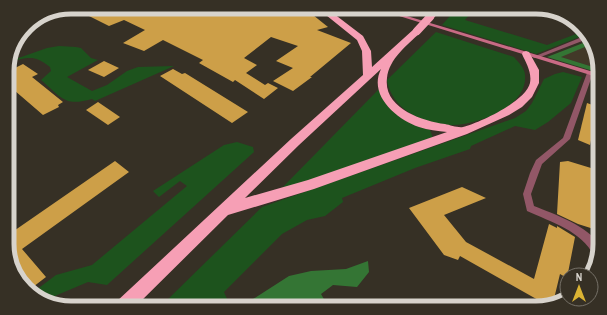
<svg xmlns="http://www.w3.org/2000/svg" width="607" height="315" font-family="'Archivo Narrow',sans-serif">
<rect width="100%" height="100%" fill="#363025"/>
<path fill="#423928" d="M590,38L599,63V69L560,57Z"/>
<g fill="#1d531d">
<path d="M458,7H476L465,20L547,45L584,31L587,34L536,54L442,25Z"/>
<path d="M436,32L514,57C518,62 525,68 525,75C528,107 477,125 452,125C425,126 391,109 387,80Z"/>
<path d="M59,46L76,47L81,48L91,58L98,60L67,77L92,91L107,85L127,71L138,67L174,66L95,101L92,99C64,107 61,97 41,80L51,71L50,67C34,54 29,58 10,61L47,48Z"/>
<path d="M563,72L582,77L571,103L548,122L535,130L515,126L471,146L470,149L415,168L342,198L343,202L325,216L307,220L282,234L224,292L231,308H159L262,207L515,118L526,111L532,103L544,79L555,74Z"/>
<path d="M379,89C386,111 411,122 430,130L433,138L279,191Z"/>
<path d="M237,142L253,147L254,152L107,285L88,282L43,301L32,293L56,275L92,265L187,186L180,181L159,197L153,191L224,145Z"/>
</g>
<g fill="#347534">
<path d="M591,40L592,44L561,57L593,67V71L547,57Z"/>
<path d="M368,261L369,272L357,287L333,285L321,294L329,308H239L289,276L311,271L346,269Z"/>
</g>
<g fill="#cd9f48">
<path d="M71,7H92L108,16L129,7H133L145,12L158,7H303L328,27L317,30L351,43L310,77H312L293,91L273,81L293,68L276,61L298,46L271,37L244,58L257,65L246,73L265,85L268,83L278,88L264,99L235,80L233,82L199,63L203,60L163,40L144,51L123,43L145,30L124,20L109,26Z"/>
<path d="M104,61L119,68L104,77L88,70Z"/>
<path d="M23,64L38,74L32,77L63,102L58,105L59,107L43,115L7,84V72Z"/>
<path d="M173,69L182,74L185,73L248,112L232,123L160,76Z"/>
<path d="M98,102L120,117L108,125L86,110Z"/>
<path d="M587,103L598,107L590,145L578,140Z"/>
<path d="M595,147L600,148V231L578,224L557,214L560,162L568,161L591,168Z"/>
<path d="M115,161L129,172L22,249L46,277L29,290L20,283L13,265L17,262L8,250V235Z"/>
<path d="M462,187L486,198L444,215L466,242L534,279L549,224L557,228V226L575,237L567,278L560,274L553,303L547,305L460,256L458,260L444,255L409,208Z"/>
</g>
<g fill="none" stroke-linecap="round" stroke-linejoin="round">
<g fill="#925767" fill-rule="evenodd">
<path d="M587,35L590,38L538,58H534L533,57Z"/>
<path d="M590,71L593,73L570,139L542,164L531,194L534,206C554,214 589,226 600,246L597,257L594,256C582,231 551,222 527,211L523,194L530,173L536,160L563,138L587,73Z"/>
</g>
<path fill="#c86b85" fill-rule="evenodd" d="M370,7H377L600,74V78Z"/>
<g fill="#f69fb5" fill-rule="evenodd">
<path d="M316,7H325L363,36L371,51L372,67L414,29H420V33C407,45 389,59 387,78C383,108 422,121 445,124C450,125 458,128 463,127C480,123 526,101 530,83C532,72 526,63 522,54L523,52L526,51L529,52L539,70V83L532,97L522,107L509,115L467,134L314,189L228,215L134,308H114L116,302L291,139L363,75L362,51L357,40ZM381,69C368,95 396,119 419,127C428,130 438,131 447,132L308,180L245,198L299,145Z"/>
<path d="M435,7H443L433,19H427L426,17Z"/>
</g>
<path stroke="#f69fb5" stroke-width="8" d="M417,31L430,17"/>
</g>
<path d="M0 0H607V315H0ZM71 14H536A57 57 0 0 1 593 71V244A57 57 0 0 1 536 301H71A57 57 0 0 1 14 244V71A57 57 0 0 1 71 14Z" fill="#363025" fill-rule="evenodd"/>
<path fill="none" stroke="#d7d3cc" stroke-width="5" d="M71 14H536A57 57 0 0 1 593 71V244A57 57 0 0 1 536 301H71A57 57 0 0 1 14 244V71A57 57 0 0 1 71 14Z"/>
<g transform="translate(579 287)"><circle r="19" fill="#363025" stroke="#767168"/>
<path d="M0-3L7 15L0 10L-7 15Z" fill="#dbb333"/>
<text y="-6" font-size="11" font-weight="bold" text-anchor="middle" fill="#d7d3cc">N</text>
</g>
</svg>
